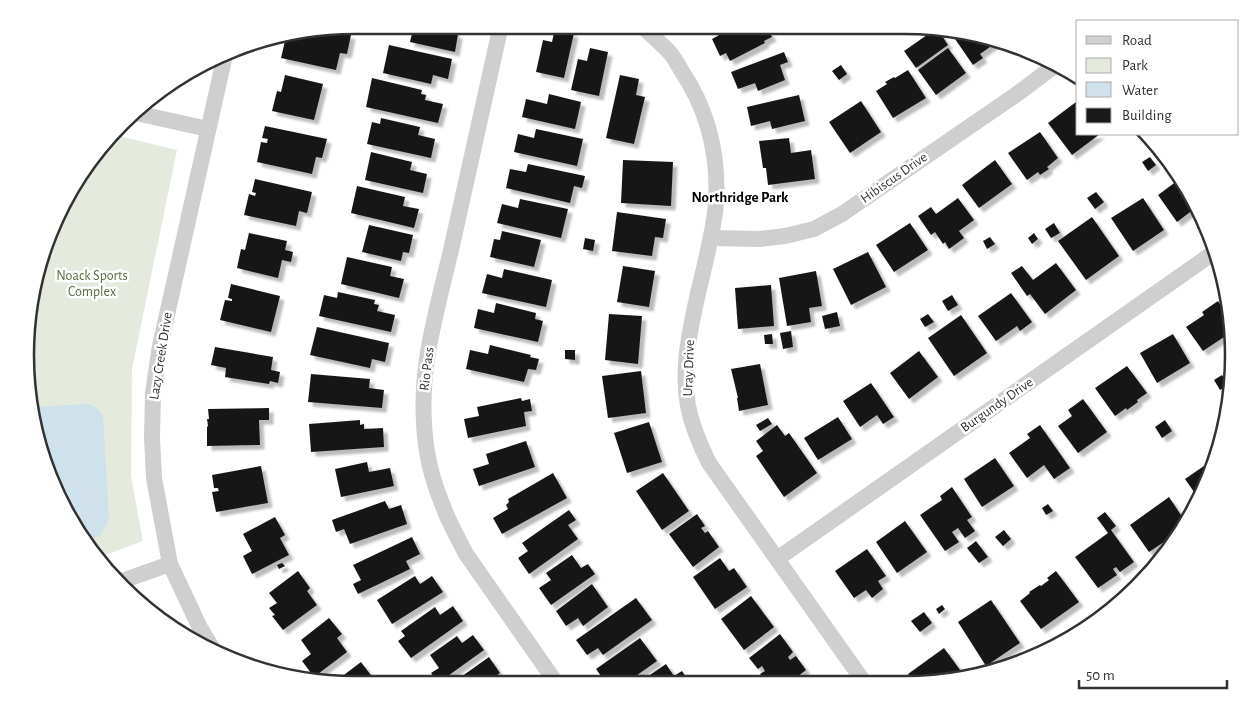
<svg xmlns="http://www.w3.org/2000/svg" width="1259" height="710" font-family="'Alegreya Sans',sans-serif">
<defs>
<filter id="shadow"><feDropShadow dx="4.5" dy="4.5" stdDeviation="1" flood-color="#0004"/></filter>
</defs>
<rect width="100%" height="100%" fill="#fff"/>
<path fill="#e5eade" d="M115,135L177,150L132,369L131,476L143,541L98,558L50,481L26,376L36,269L81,171Z"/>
<path fill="#cfe1eb" d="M88,404L97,408L103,416L109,520L99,536L87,541L50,481L33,407Z"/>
<g fill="#191919" filter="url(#shadow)">
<path d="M414,25H456L454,33L458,34L455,52L410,42Z"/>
<path d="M705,25H716L708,31Z"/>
<path d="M737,25H756L759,32L767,28L772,37L764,41L765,43L730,61L726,53L720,56L712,39Z"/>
<path d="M555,28L574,33L564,78L536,72L543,40L552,42Z"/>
<path d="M937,28L948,45L916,68L904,51Z"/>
<path d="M326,30L351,35L347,54L340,53L336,70L281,58L285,41L284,40V37Z"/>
<path d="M959,32L969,34L1000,40L980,54L983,58L973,65L953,36Z"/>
<path d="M389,45L452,59L448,79L433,75L431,84L383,73Z"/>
<path d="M590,48L608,52L599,96L571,90L578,59L587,61Z"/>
<path d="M948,48L966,73L936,95L918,70Z"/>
<path d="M784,52L788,62L780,65L785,80L758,91L755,83L738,89L731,72Z"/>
<path d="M841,65L847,74L839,80L832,71Z"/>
<path d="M908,70L926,98L893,118L876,91L887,84L885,82L894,77L895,78Z"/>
<path d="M285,75L323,84L314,120L272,111L277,91L281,92Z"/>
<path d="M620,75L639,79L636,95L645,97L634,144L606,138Z"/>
<path d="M372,78L422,90L421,94L426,95L425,100L443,104L438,123L366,107Z"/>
<path d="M549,94L581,102L575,129L522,117L526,99L547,104Z"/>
<path d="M799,95L805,121L772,129L770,121L751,126L747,107Z"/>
<path d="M861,101L881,132L850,153L829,122Z"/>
<path d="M1076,102L1078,104V134H1100L1072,155L1048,123Z"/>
<path d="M381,118L420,127L418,135L435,139L431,158L367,144L372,122L380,124Z"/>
<path d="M265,126L327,139L322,158L316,157L312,174L257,162L261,142L267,143L268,139L262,138Z"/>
<path d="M536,129L583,139L577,166L514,152L518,134L534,138Z"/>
<path d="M1040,132L1058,158L1047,167L1049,169L1040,175L1038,172L1027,180L1008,153Z"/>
<path d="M789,138L791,153L811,150L815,179L768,185L766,168H763L759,141Z"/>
<path d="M371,152L412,162L410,170L427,174L423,193L365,180Z"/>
<path d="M1150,157L1156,165L1148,171L1142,162Z"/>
<path d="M623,160L673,162L671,206L621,203Z"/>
<path d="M995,160L1012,184L979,208L962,185Z"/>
<path d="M528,164L585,176L582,188L574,186L570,203L506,188L510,169L526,172Z"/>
<path d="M1180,178L1198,206L1177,222L1158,195L1177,181V180Z"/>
<path d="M255,179L312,192L307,213L299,211L296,226L244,215L249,194L255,196L256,193L252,192Z"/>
<path d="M357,186L405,197L403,206L419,209L414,228L351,213Z"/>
<path d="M1096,192L1104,202L1095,209L1087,198Z"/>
<path d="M958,198L974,220L959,231L964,238L949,249L945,242L943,244L935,232L931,235L918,216L931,207L936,214Z"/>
<path d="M1143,198L1164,230L1133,251L1111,218Z"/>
<path d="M520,199L568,209L561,238L497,223L502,204L518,208Z"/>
<path d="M617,212L666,219L663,238L655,237L652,256L612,251Z"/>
<path d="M1092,217L1119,256L1086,280L1058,241Z"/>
<path d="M910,223L928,250L894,272L876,245Z"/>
<path d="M1054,223L1060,233L1051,238L1045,229Z"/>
<path d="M369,225L413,235L409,253L403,252L401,261L362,252Z"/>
<path d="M502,231L541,240L534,267L490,257L494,239L500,240Z"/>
<path d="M249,233L287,241L285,250L293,252L291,262L282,260L278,278L237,268L241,249L245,250Z"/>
<path d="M1034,233L1038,239L1032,244L1028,238Z"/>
<path d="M990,237L995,244L987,249L983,241Z"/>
<path d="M585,238L595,240L593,251L583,249Z"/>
<path d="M868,252L886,287L851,305L833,269Z"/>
<path d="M347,257L392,267L390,276L404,279L399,298L341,284Z"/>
<path d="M1056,263L1076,290L1045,314L1030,294L1027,296L1011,273L1022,266L1033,280Z"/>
<path d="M623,266L655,271L649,307L617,302Z"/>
<path d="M504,269L552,280L546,307L482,293L487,274L502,278Z"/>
<path d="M816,271L822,306L809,308L811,322L787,326L779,278Z"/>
<path d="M231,284L280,296L271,332L220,320L225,300L232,301V299L228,298Z"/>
<path d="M771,285L774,326L738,329L735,288Z"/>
<path d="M338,292L375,300L374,304L379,305L377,311L395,315L391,332L319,316L324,295L337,298Z"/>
<path d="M1011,293L1032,322L1020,331L1017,326L996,341L978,316Z"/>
<path d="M952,295L958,305L948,311L942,301Z"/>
<path d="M1218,301L1231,320L1233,331L1203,351L1186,327L1204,315L1202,312Z"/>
<path d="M496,303L536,313L535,319L543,321L538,342L474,328L478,309L494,313Z"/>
<path d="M837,312L840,326L825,329L822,316Z"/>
<path d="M609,314L642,316L638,364L605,360Z"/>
<path d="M928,314L934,322L925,327L920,319Z"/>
<path d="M961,315L987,353L954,376L928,338Z"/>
<path d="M317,327L389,343L385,362L372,359L370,368L310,355Z"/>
<path d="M791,331L793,347L783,349L780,333Z"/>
<path d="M772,334L773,344H765L764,335Z"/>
<path d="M1173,334L1190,363L1157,383L1140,353Z"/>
<path d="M490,345L531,355L530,357L539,359L536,370L528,369L524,382L466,369L470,350L488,354Z"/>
<path d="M215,347L273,357L271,370L280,372L278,383L270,381L269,384L225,377L226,368L211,365Z"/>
<path d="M565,350H575V360L565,359Z"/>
<path d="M919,351L938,377L909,399L890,373Z"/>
<path d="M760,364L768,405L739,411L737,398H738L731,369Z"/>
<path d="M1127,366L1147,393L1137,400L1138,402L1127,410L1126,408L1115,416L1095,388Z"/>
<path d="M641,371L646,413L608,418L602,376Z"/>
<path d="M311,374L370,379L369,388L384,390L382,408L308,402Z"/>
<path d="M1222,375L1228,385L1220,390L1214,380Z"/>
<path d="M1232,376L1231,388L1227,380Z"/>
<path d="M871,383L894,417L883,424L877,415L860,427L843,401Z"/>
<path d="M521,398L522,401L530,399L532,411L524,412L526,426L468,438L464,419L479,416L477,407Z"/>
<path d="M1083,399L1107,432L1078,453L1058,426L1072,416L1068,410Z"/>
<path d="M269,408V420H259L260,445L207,446V427L208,426L207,419H209L208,409Z"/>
<path d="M838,417L852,439L818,460L804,438Z"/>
<path d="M768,418L772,424L760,431L756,425Z"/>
<path d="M360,420V425L364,424V429L383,428L384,447L311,452L309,424Z"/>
<path d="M1165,420L1172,431L1162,438L1155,427Z"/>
<path d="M649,422L662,462L627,473L614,433Z"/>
<path d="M777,425L785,436L789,433L817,473L784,497L756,456L763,451L756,441Z"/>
<path d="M1040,425L1070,468L1054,479L1044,465L1027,478L1009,453L1030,438L1027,434Z"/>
<path d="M526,441L535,467L479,486L473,469L489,464L486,454Z"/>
<path d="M1217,457L1216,461L1199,499L1185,479Z"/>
<path d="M995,458L1014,486L982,507L964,479Z"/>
<path d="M367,462L369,472L390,468L394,486L341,497L335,469Z"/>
<path d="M261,466L268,503L216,512L212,492L219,491L218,488H214L212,475Z"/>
<path d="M553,473L567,498L502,534L493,518L508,509L506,505L509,502L508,499Z"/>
<path d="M663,473L689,511L662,530L636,491Z"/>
<path d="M952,487L972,517L967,520L975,531L965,538L958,528L952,532L959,542L945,551L920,515L942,500L940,496Z"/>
<path d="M1169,497L1187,524L1183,529L1149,552L1130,525Z"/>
<path d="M385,501L389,509L401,505L407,524L350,544L344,529L336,532L332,520Z"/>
<path d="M1048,504L1053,511L1046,515L1042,508Z"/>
<path d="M569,510L576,520L568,525L578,539L529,574L518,558L528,551L522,543Z"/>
<path d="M1105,512L1116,526L1111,530L1134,562L1120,572L1116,567L1113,569L1117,575L1098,588L1075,557L1108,533L1097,518Z"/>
<path d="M697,514L705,526L701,528L705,533L708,531L719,547L693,567L669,534Z"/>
<path d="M275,517L285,535L280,538L289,555L252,574L243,556L252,551L243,534Z"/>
<path d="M905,521L927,552L897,573L876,542Z"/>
<path d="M1004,530L1011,539L1003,546L995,537Z"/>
<path d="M412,537L420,554L406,561L410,569L358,594L353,584L361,580L353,565Z"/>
<path d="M976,541L988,557L979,563L967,548Z"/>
<path d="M867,549L886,576L878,581L883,589L872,598L866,590L854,598L835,571Z"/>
<path d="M572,555L581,568L588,564L595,574L551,605L539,588L551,580L546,573Z"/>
<path d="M720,558L729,571L734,568L747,587L715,609L693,577Z"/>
<path d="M282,563L285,566L279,569L277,565Z"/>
<path d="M298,571L310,588L307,591L317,605L283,630L272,616L275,615L269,608L277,603L269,593Z"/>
<path d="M1056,571L1079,602L1041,629L1020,601L1030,593L1029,592L1040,585L1041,586L1049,580L1047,578Z"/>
<path d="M415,576L420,584L432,576L443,592L392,624L377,600Z"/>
<path d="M592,584L608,607L583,626L578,618L566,626L556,611Z"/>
<path d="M751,596L774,627L744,650L721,619Z"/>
<path d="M636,598L652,620L603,655L598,648L587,655L576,640Z"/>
<path d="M991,600L1020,643L986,666L958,622Z"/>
<path d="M942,605L945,609L939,614L936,609Z"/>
<path d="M453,606L463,621L411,658L398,641L405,636L401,631L435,607L440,615Z"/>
<path d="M924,612L932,623L920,632L911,621Z"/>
<path d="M329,618L342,634L337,638L347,652L314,677L302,661L311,654L301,640Z"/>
<path d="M780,634L793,652L788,657L790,660L796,656L806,670L789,683H767L760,674L765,671L762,666L758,669L749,658Z"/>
<path d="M473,635L484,650L438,683L431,673L439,668L430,655L457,636L462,643Z"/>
<path d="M640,638L657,661L626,683L620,675L609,683H606L596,669Z"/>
<path d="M944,648L966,678L947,682H914L908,674Z"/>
<path d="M489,657L500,673L486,683V684H451Z"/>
<path d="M361,662L373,678L371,680L374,684H332Z"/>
<path d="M666,664L674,676L682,671L688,680L684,683H638Z"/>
<path d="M806,677L811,683H798Z"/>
</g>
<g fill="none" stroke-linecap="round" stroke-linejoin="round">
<g stroke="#cfcfcf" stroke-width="16">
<path d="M501,25C485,100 468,175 451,250C438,306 420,364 424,422C425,450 432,480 443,506C449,523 458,538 466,554L557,684"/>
<path d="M641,25C651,35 662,44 671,54C675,59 678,65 681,70C708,110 719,156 716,204C713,234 705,264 698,293C690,330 681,368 688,406C692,426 700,445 709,463L864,682"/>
<path d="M136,113L208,129"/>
<path d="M711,238L760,239L785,236L814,229L842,214L1017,94L1057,64"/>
<path d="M777,559L1216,251"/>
<path d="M119,582L170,564"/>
<path d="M214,651L200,628L170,564L154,478L152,438L153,393L160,346L225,55"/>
</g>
</g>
<g text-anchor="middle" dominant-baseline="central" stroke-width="5" stroke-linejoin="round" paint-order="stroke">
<g font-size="14" fill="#323232" stroke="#fff">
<text transform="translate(894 178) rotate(-35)">Hibiscus Drive</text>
<text transform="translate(161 356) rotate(-81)">Lazy Creek Drive</text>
<text transform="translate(689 368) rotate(-88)">Uray Drive</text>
<text transform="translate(427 369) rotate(-83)">Rio Pass</text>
<text transform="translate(997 405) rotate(-35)">Burgundy Drive</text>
</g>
<g font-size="14" fill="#566c41" stroke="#fff">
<text x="92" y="276">Noack Sports<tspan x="92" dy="16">Complex</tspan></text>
</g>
<g font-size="15" font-weight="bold" fill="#000" stroke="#fff">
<text x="740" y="197">Northridge Park</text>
</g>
</g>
<path d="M0 0H1259V710H0ZM355 34H904A321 321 0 0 1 1225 355V355A321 321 0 0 1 904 676H355A321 321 0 0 1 34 355V355A321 321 0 0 1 355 34Z" fill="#fff" fill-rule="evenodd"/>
<path fill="none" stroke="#323232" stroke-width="2.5" d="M355 34H904A321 321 0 0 1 1225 355V355A321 321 0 0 1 904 676H355A321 321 0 0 1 34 355V355A321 321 0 0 1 355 34Z"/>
<rect x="1076" y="20" width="162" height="115" fill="#ffffff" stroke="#adadad"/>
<rect x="1086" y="36" width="25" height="8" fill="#cfcfcf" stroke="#adadad"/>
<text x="1122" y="45" font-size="15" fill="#323232">Road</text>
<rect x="1086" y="58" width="25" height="15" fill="#e5eade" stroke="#adadad"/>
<text x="1122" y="70" font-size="15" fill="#323232">Park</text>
<rect x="1086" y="82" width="25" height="15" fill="#cfe1eb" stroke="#adadad"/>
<text x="1122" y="95" font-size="15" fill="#323232">Water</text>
<rect x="1086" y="108" width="25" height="15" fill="#191919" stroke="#adadad"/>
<text x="1122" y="120" font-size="15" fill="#323232">Building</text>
<path d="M1079 680v8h148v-8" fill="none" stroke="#323232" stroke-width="2.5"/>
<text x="1086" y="680" font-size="15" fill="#323232" stroke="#ffffff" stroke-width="4" paint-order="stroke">50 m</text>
</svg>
